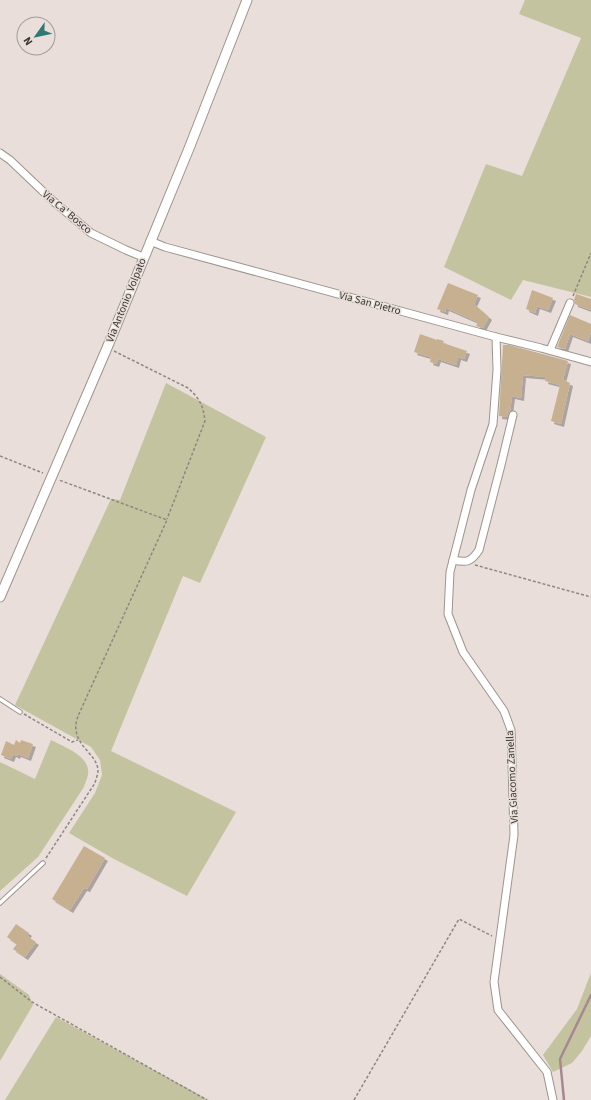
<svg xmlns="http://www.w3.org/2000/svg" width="591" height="1100" font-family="'Source Sans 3',sans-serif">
<defs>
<filter id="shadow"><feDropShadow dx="3" dy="3" stdDeviation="0" flood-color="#0004"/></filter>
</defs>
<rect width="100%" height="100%" fill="#e9ded9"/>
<g fill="#c4c3a0">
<path d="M525,0H591V297L523,280L511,300L444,267L486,164L522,176L581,38L519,14Z"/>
<path d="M166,383L266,437L200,583L183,576L111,751L236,812L187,896L114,859L69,833L95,793L102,775L100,760L91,747L15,705L111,499L120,500Z"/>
<path d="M51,740C64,747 91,756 88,775C87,779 85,783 84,787L38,857L0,891V762L35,779Z"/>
<path d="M591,973V1036L582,1051L572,1063L553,1072L543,1055L577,1009Z"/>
<path d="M0,974L29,995L33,1005L0,1061Z"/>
<path d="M56,1017L209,1100H5Z"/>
</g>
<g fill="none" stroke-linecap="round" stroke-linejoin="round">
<path stroke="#a68891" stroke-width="2.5" d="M564,1100L560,1059L591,995"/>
</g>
<g fill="#c6b08f" filter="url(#shadow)">
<path d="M448,283L478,295L474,304L489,317L483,328L476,326L478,322L446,308L445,312L437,309Z"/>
<path d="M532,290L553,298L548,310L537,306L535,313L526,309Z"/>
<path d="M576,294L591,299V310L575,304L574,300Z"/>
<path d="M570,315L591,324V332L588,341L570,334L565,349L557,347Z"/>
<path d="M420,334L437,340V339L444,341L443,343L467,351L464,359L458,357L456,365L438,359L436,364L430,362L431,357L414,352Z"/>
<path d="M503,345H509L568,361L563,380L570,383L561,424L551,421L560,385L545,381L546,377L523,375L521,398L512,396L510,411L507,417L499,416Z"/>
<path d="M16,740L20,743L21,740L33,744L28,758L18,754L17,756L13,754L11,759L1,755L6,741L14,745Z"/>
<path d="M84,846L105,858L87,889L84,888L70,910L52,899Z"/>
<path d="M16,924L29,933L27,936L36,942L25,957L13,949L17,944L7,937Z"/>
</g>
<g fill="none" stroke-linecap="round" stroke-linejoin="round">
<g stroke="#9d948e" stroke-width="5.5">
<g id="service">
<path d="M0,699L20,712"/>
<path d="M0,903L43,863"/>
</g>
</g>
<g stroke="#9d948e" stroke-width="9">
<g id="minor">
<path d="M0,153L10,160L53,201L91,233L126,250L143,257"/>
<path d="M150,241L165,247L496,337L541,348L591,362"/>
<path d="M496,337L497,370L493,424L471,490L450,572L448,614L463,652L504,711L511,730L514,835L494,982L498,1010L547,1072L553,1100"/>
<path d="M550,350L570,303"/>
<path d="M453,560C467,563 471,562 479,550L501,465L513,415"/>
</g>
</g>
<g stroke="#9d948e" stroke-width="11">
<path id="tertiary" d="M0,597L107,348L190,146L247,0"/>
</g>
<g stroke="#8e8682" stroke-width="1.5" stroke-dasharray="3 2" stroke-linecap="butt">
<path d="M573,296L591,253"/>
<path d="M114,351L188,388C200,399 203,405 205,421L167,519"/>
<path d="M0,456L43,473"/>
<path d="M475,565L591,597"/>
<path d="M24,714L72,742L78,740"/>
<path d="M46,858L95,783C96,779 98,774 98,770C97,755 77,747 76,729C75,725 77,720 78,716L167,520L59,480"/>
<path d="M0,977L32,1002L207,1100"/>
<path d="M354,1100L459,919L492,936"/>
</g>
<use href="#service" stroke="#fff" stroke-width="3.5"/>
<use href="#minor" stroke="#fff" stroke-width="7"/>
<use href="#tertiary" stroke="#fff" stroke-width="9"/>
</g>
<g text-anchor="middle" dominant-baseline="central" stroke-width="3" stroke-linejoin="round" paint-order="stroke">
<g font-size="11" fill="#393532" stroke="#e9ded9">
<text transform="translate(67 212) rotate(40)">Via Ca' Bosco</text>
<text transform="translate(126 300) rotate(-68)">Via Antonio Volpato</text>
<text transform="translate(370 303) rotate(15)">Via San Pietro</text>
<text transform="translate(512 777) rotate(-93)">Via Giacomo Zanella</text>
</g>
</g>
<g transform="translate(36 36) rotate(237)"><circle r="19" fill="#e9ded9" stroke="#a39a96"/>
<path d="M0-3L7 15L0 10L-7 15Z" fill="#2f7873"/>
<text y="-6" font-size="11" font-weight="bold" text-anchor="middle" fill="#393532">N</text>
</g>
</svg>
